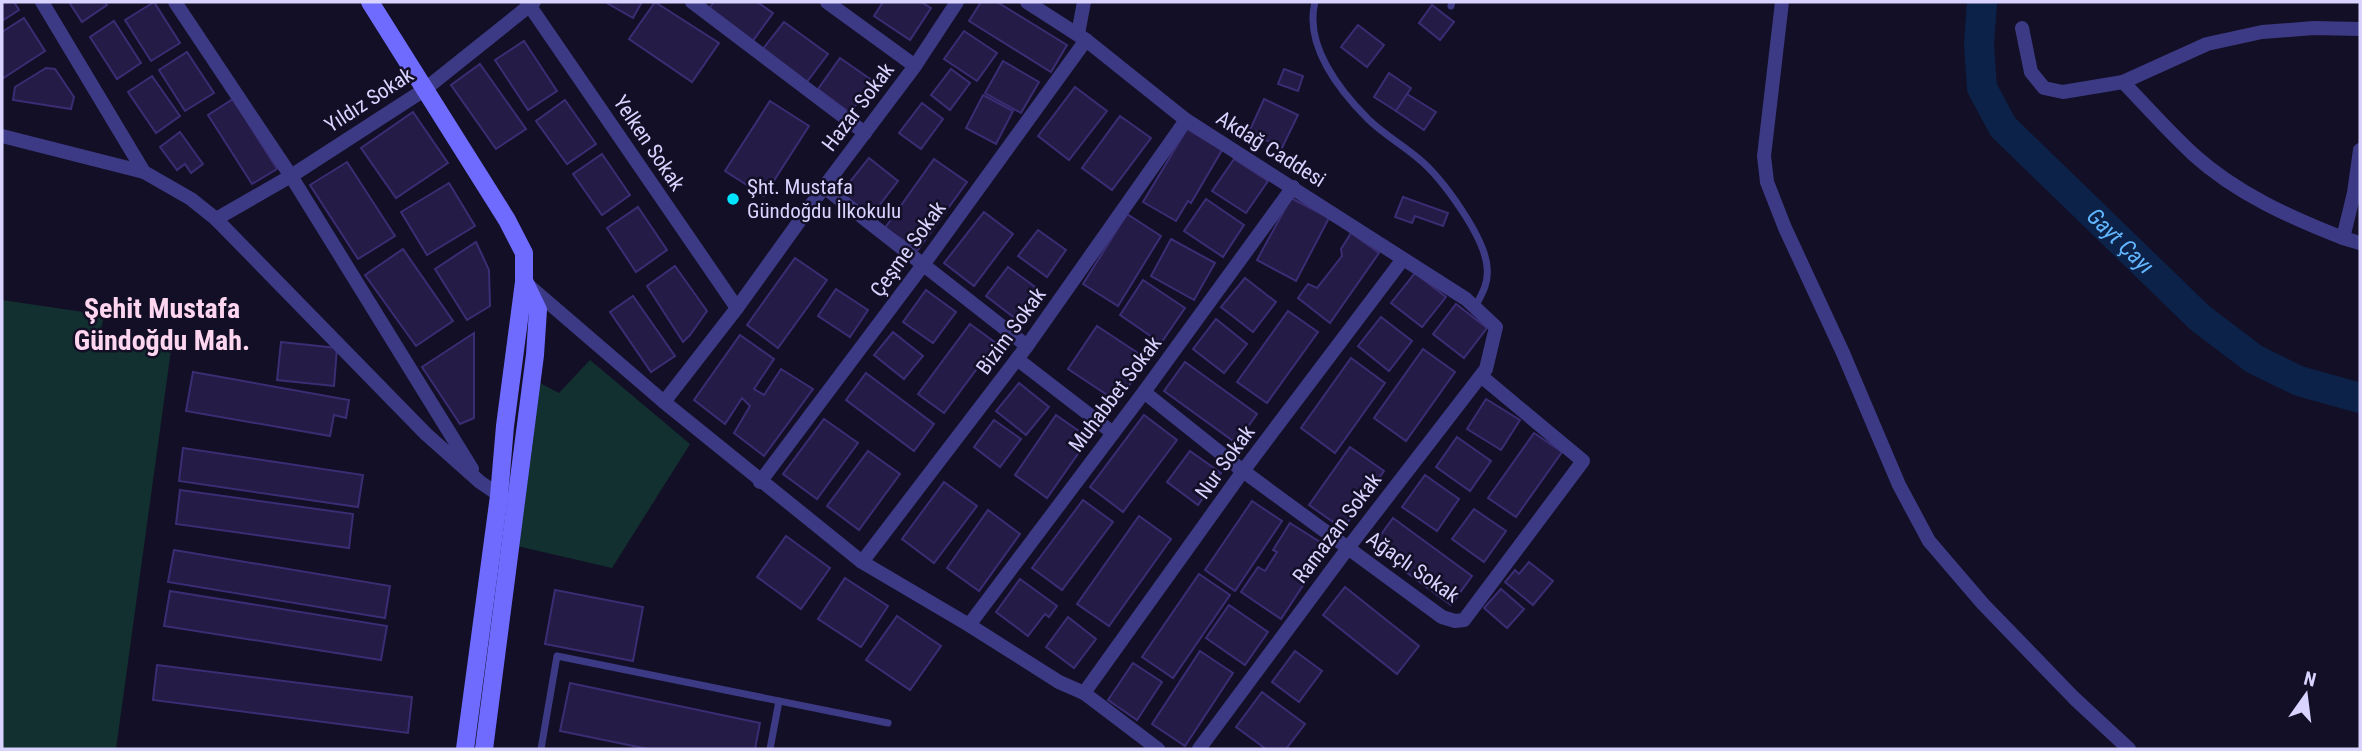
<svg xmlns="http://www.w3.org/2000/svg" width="2362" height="751" font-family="'Roboto Condensed',sans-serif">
<rect width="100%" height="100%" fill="#130f26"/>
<g fill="#12302f">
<path d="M2,300L104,315L100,336L171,350L116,749H2Z"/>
<path d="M590,360L690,444L612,568L517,546L536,381L559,393Z"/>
</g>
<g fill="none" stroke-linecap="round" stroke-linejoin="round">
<path stroke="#0c2248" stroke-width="30" id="s1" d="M1982,2L1979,44L1982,88L2003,127L2200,318L2254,359L2299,381L2360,398"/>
</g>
<g fill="#241b47" stroke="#3b2d73" stroke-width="2">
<path d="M2,2H14L19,10L2,21Z"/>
<path d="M69,2H105L107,5L82,22Z"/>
<path d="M154,2L180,43L151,61L125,20Z"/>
<path d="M608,2H642L633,18L607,3Z"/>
<path d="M655,2L719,43L692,82L629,39Z"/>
<path d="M714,2H757L773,13L752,42L708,10Z"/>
<path d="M883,2H921L931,8L910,40L874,16Z"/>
<path d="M981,2H997L1067,45L1051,72L969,21Z"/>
<path d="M1432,5L1454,22L1440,40L1419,23Z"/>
<path d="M24,18L45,51L2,79V32Z"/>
<path d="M114,21L141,63L117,79L90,37Z"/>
<path d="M784,22L828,54L806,83L762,50Z"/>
<path d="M1358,25L1384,45L1367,67L1341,47Z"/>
<path d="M964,31L997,53L977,81L944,59Z"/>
<path d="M524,41L557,91L528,110L495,60Z"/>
<path d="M187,52L214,93L185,111L159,70Z"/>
<path d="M840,58L873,81L850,113L818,89Z"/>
<path d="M1003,61L1039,82L1021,113L985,93Z"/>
<path d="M480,64L526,129L496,149L451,85Z"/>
<path d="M46,68L55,69L74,97L71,109L13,100L15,87Z"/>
<path d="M951,69L970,83L950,110L931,95Z"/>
<path d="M1284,69L1303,76L1298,91L1278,84Z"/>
<path d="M1389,73L1411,88L1396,111L1374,97Z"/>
<path d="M152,76L180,116L156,133L128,92Z"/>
<path d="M1075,87L1107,111L1069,160L1038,136Z"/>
<path d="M1407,94L1436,112L1424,130L1396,111Z"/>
<path d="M983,95L1013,111L996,144L966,128Z"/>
<path d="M233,99L277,169L252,184L208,115Z"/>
<path d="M1264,99L1298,115L1282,148L1249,132Z"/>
<path d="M565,100L596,144L567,164L536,121Z"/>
<path d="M770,101L809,126L764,196L725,171Z"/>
<path d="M922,103L943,119L921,149L899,133Z"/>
<path d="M413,112L448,163L396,198L361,148Z"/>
<path d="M1120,116L1151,138L1112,190L1082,168Z"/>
<path d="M1187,129L1222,150L1191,203L1188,201L1176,221L1143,202Z"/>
<path d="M180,132L203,164L191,173L185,164L177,170L160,147Z"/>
<path d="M602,154L630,195L602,215L573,174Z"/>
<path d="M869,158L898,181L871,216L841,193Z"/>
<path d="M934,159L967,182L918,250L885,228Z"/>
<path d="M1234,159L1268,181L1246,213L1212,191Z"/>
<path d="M347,162L395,236L358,259L310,185Z"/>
<path d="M449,183L475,226L427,255L401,212Z"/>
<path d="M1403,197L1448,213L1443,226L1415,216L1412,223L1395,217Z"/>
<path d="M1291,198L1329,218L1296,281L1257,260Z"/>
<path d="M1206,199L1244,225L1223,257L1184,231Z"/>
<path d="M638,207L667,250L636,272L607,228Z"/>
<path d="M984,212L1013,234L974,286L944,263Z"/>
<path d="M1127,214L1161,236L1118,306L1083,284Z"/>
<path d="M1038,230L1066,250L1047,277L1018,256Z"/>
<path d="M1351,233L1379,253L1330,323L1298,298L1308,284L1317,288L1342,256L1341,249Z"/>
<path d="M1171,239L1215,263L1194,300L1151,276Z"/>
<path d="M476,242L489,270L490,306L467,320L435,269Z"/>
<path d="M403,249L453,321L416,346L365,275Z"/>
<path d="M795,258L827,280L778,348L747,325Z"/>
<path d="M675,266L707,311L690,335L683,342L647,286Z"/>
<path d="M1008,267L1038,289L1016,319L986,296Z"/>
<path d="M1415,273L1446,297L1422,327L1391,303Z"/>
<path d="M1245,278L1276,302L1253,332L1221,307Z"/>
<path d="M1143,280L1185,308L1161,343L1120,315Z"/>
<path d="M836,289L868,310L850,337L818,316Z"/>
<path d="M926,290L956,312L933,343L903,322Z"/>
<path d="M633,296L675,356L651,372L610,312Z"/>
<path d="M1456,304L1487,328L1464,358L1433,334Z"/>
<path d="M1288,311L1318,332L1267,403L1237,382Z"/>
<path d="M1381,317L1412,341L1389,371L1358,346Z"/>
<path d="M1216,319L1247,344L1224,373L1193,349Z"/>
<path d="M970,324L996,343L944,413L918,394Z"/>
<path d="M1097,326L1147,359L1118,402L1068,369Z"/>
<path d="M893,332L923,356L904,379L874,355Z"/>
<path d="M474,333V418L460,424L422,367Z"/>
<path d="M740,335L774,359L754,389L764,395L781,369L813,389L764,456L734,433L750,406L742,398L725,424L694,400Z"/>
<path d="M281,342L337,348L334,386L277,380Z"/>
<path d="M1423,349L1455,372L1406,441L1374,418Z"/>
<path d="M1351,358L1385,383L1335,453L1301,428Z"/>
<path d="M1185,362L1257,414L1236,443L1164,391Z"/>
<path d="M193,372L349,400L346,418L334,415L330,436L186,411Z"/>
<path d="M866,373L934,424L914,451L846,400Z"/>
<path d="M1019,383L1049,407L1026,435L996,411Z"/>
<path d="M1486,399L1520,420L1501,450L1467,429Z"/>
<path d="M1056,415L1089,438L1047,498L1015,475Z"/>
<path d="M1144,415L1177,440L1123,512L1090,487Z"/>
<path d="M824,419L858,443L817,499L783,474Z"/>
<path d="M994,420L1021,439L1000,467L974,447Z"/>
<path d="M1534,433L1562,452L1516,517L1488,498Z"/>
<path d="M1457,437L1491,461L1470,491L1436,467Z"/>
<path d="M1350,447L1384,471L1343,529L1309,505Z"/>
<path d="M183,448L363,475L358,507L179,481Z"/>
<path d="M868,451L900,474L859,530L827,506Z"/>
<path d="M1190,451L1221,473L1198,505L1167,482Z"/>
<path d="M1425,475L1459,499L1437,531L1402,507Z"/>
<path d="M944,482L977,506L934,563L902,539Z"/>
<path d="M180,490L353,514L349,548L176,524Z"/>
<path d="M1083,500L1113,522L1062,590L1032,568Z"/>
<path d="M1252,501L1282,521L1235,591L1205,570Z"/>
<path d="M1474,509L1506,531L1484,562L1452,539Z"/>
<path d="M988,510L1020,534L979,591L947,568Z"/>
<path d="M1139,516L1171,539L1109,626L1077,604Z"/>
<path d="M1393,518L1472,576L1451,605L1372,547Z"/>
<path d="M1290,523L1328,547L1281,619L1241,592L1258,567L1265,571L1277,552L1273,550Z"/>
<path d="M786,536L830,568L801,609L757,577Z"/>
<path d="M174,550L390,586L385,618L168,582Z"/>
<path d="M1529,562L1553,581L1533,605L1505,582L1515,570L1519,574Z"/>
<path d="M1199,574L1230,595L1173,678L1142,657Z"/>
<path d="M845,578L888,606L861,647L818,619Z"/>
<path d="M1020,579L1057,606L1049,617L1045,614L1028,636L996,612Z"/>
<path d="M1345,587L1419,646L1397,674L1323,615Z"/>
<path d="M1501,589L1524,609L1507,628L1484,608Z"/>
<path d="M555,590L643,607L633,661L545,644Z"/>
<path d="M170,591L387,626L381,660L164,626Z"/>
<path d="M1229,605L1268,632L1245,665L1206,638Z"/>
<path d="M897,616L941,646L910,690L866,660Z"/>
<path d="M1068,617L1096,639L1074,668L1046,647Z"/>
<path d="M1200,651L1233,673L1185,746L1152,724Z"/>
<path d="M1295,651L1322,671L1299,702L1272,682Z"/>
<path d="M1133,663L1162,682L1137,720L1108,700Z"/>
<path d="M157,665L412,697L408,733L153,700Z"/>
<path d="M570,683L760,723L755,749H648L560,731Z"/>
<path d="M1262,692L1305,724L1286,749H1266L1236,727Z"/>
</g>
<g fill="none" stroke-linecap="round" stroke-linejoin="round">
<g stroke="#3d3a85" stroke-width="7">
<path d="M1315,2C1304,45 1339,90 1368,119C1383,134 1403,145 1419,159C1442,178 1485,237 1487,267C1489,283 1482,294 1475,307"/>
<path d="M1451,6L1452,2"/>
<path d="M541,749L557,656L888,723"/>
<path d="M770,749L779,701"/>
</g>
<g stroke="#3d3a85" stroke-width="14">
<path d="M42,2L144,172L191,199L216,219L426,434L480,482L505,499"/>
<path d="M175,2L291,176L472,469"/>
<path d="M527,2L737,308"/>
<path d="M692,2L865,133"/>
<path d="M827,2L915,66"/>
<path d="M1027,2L1086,40L1186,120L1466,299L1496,327L1486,369L1348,548L1199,749"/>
<path d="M1782,2L1764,156L1767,182L1785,228L1843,353L1899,485L1929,541L1983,604L2075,699L2129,749"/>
<path d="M2022,28L2031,72L2044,88L2063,92L2123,82L2207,44L2262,32L2314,28L2360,29"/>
<path d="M1078,34L1084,2"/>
<path d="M2123,82C2146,106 2169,132 2194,155C2236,193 2291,218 2343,238"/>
<path d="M2,136L144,172"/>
<path d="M2360,150L2354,193L2343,238L2360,243"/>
<path d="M824,187L1027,346"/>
<path d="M216,219L291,176L424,90L534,2"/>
<path d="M528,285L664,402L862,562L969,625L1059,682L1084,693L1158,749"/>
<path d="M1017,359L1113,433"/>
<path d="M1144,392L1243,471L1442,617L1455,621L1464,620L1583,461L1481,376"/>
<path d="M664,402L737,308L824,187L915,66L957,2"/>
<path d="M760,482L923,265L1086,40"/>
<path d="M862,562L1027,346L1186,120"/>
<path d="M969,625L1144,392L1293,187"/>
<path d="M1084,693L1243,471L1403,259"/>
</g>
<g stroke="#6f6bff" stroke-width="18">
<path d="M370,2L507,220L524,253V282L505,426L499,496L465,749"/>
<path d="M484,749L535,355L538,310L525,283"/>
</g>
</g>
<circle fill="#00e5ff" stroke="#130f26" stroke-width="2.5" cx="733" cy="199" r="7"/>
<g text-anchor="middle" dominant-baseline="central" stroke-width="5" stroke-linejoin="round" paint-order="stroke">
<g font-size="21" fill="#d9d4ff" stroke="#130f26">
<text transform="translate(369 100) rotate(-33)">Yıldız Sokak</text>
<text transform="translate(858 107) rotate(-53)">Hazar Sokak</text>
<text transform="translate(649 143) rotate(56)">Yelken Sokak</text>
<text transform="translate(1271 149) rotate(32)">Akdağ Caddesi</text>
<text transform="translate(908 249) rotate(-54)">Çeşme Sokak</text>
<text transform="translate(1011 331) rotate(-54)">Bizim Sokak</text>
<text transform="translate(1115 394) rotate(-53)">Muhabbet Sokak</text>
<text transform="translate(1225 462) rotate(-54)">Nur Sokak</text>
<text transform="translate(1337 528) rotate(-53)">Ramazan Sokak</text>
<text transform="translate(1413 567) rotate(35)">Ağaçlı Sokak</text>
</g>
<g font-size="21" fill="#d9d4ff" stroke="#130f26" text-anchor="start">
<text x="747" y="187">Şht. Mustafa<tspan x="747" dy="24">Gündoğdu İlkokulu</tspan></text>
</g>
<g font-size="23" font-style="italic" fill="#62b6ff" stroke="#130f26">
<text stroke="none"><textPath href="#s1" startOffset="294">Gayt Çayı</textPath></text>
</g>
<g font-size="28" font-weight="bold" fill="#ffd6f0" stroke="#130f26">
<text x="162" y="308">Şehit Mustafa<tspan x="162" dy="32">Gündoğdu Mah.</tspan></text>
</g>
</g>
<rect width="2362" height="751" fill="none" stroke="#d9d4ff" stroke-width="7"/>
<g transform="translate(2306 695) rotate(14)" stroke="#130f26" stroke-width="5" paint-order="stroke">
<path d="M0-5L12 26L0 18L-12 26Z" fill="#d9d4ff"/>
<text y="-10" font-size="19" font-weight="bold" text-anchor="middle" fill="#d9d4ff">N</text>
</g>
</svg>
